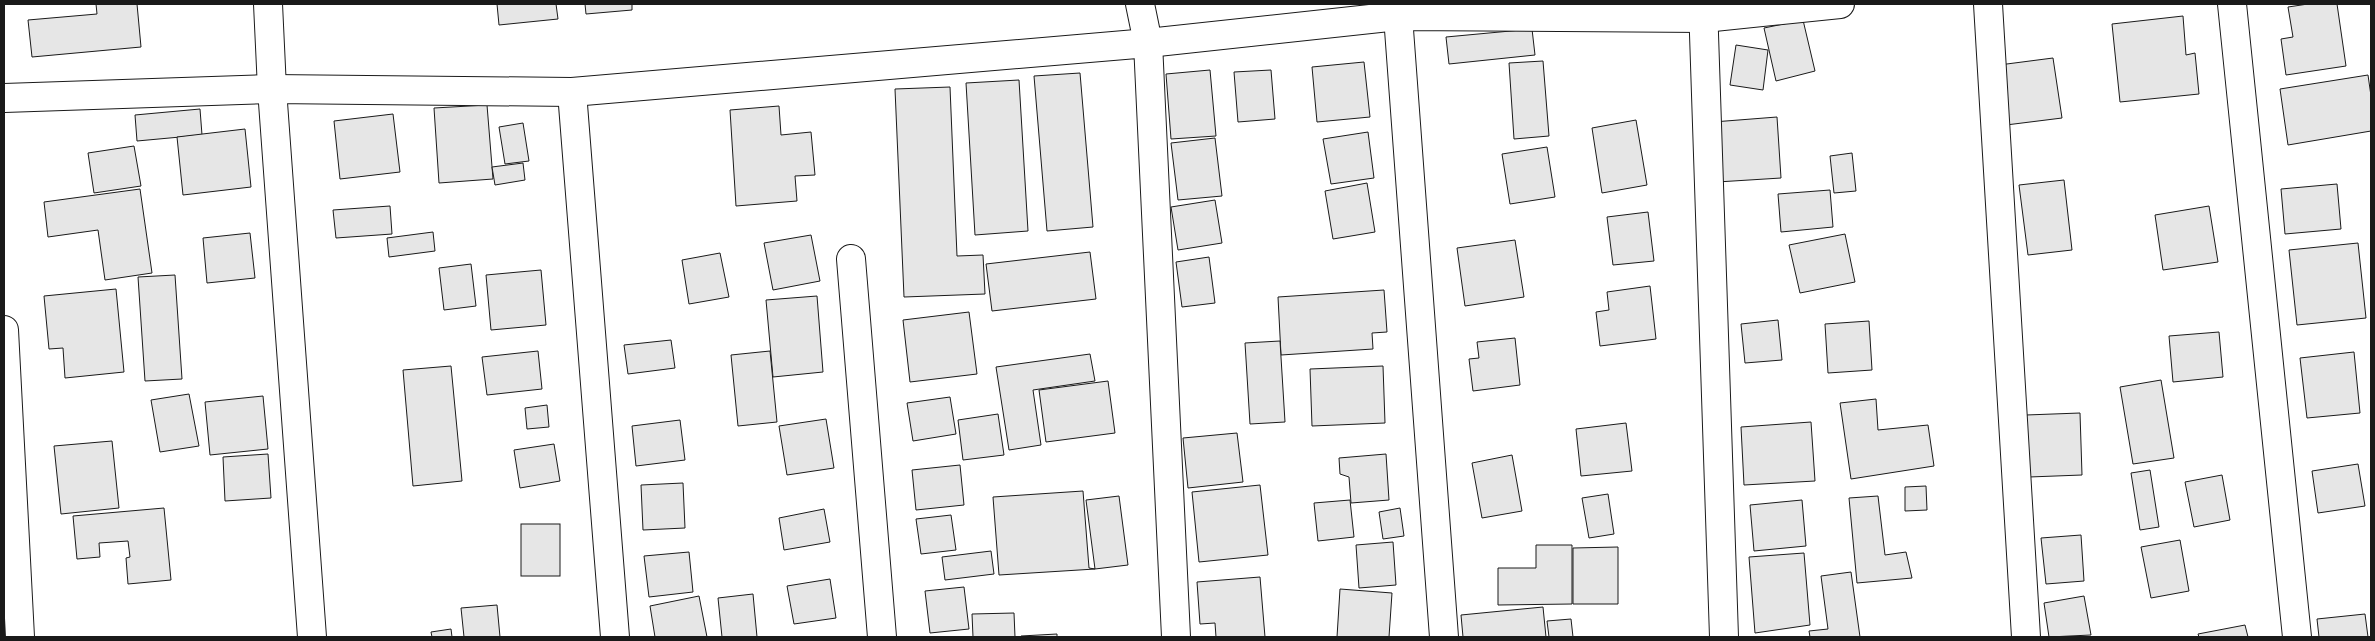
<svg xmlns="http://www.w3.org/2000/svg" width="2375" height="641" font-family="'Libre Baskerville',serif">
<rect width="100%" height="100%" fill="#fff"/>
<g fill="#e6e6e6" stroke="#1a1a1a">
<path d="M96,4H137L141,47L32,57L28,20L97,14Z"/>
<path d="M497,4H556L558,19L499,25Z"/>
<path d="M585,4H632V10L586,14Z"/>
<path d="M2308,4H2337L2346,66L2286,75L2281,39L2293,37L2288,7Z"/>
<path d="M2183,16L2186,55L2195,53L2199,94L2120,102L2112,24Z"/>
<path d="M1803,20L1815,71L1776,81L1764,28Z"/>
<path d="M1532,29L1535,55L1449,64L1446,37Z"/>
<path d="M1736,45L1768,50L1763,90L1730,85Z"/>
<path d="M2053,58L2062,118L2006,125L1999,65Z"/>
<path d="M1543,61L1549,136L1514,139L1509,63Z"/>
<path d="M1364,62L1370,117L1317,122L1312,67Z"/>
<path d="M1210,70L1216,136L1171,139L1166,74Z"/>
<path d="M1271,70L1275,119L1238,122L1234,72Z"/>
<path d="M1080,73L1093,227L1047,231L1034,76Z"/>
<path d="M2368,75L2371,96V131L2288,145L2280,89Z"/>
<path d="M1019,80L1028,231L975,235L966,83Z"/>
<path d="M950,87L957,256L983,255L985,294L904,297L895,89Z"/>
<path d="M487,105L493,179L439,183L434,108Z"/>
<path d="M779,106L781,135L811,132L815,175L795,176L797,201L736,206L730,110Z"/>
<path d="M200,109L202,135L137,141L135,115Z"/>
<path d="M393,114L400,172L340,179L334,121Z"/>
<path d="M1777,117L1781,178L1717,182L1713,122Z"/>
<path d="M1636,120L1647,185L1602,193L1592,128Z"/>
<path d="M523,123L529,161L505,164L499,127Z"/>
<path d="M245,129L251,187L183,195L177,137Z"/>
<path d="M1368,132L1374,178L1331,184L1323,139Z"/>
<path d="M1215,138L1222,196L1178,200L1171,143Z"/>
<path d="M134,146L141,186L94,193L88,153Z"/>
<path d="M1547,147L1555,197L1510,204L1502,154Z"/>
<path d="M1852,153L1856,191L1834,193L1830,156Z"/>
<path d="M523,163L525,180L495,185L492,167Z"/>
<path d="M2064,180L2072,250L2028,255L2019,185Z"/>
<path d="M1367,183L1375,232L1333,239L1325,191Z"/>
<path d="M2337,184L2341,229L2285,234L2281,189Z"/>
<path d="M140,189L152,273L105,280L98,230L48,237L44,202Z"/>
<path d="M1830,190L1833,227L1781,232L1778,194Z"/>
<path d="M1215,200L1222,243L1178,250L1171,207Z"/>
<path d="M390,206L392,234L336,238L333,210Z"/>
<path d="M2209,206L2218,262L2163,270L2155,215Z"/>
<path d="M1648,212L1654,261L1613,265L1607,217Z"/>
<path d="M433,232L435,251L389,257L387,238Z"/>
<path d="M250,233L255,278L207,283L203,238Z"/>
<path d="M1845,234L1855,282L1800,293L1789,245Z"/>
<path d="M811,235L820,281L773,290L764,243Z"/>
<path d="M1515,240L1524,297L1465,306L1457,248Z"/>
<path d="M2358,243L2366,318L2297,325L2289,250Z"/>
<path d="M1090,252L1096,299L992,311L986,264Z"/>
<path d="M720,253L729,297L689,304L682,260Z"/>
<path d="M1209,257L1215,303L1182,307L1176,262Z"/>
<path d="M471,264L476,306L444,310L439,268Z"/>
<path d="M541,270L546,325L491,330L486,275Z"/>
<path d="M175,275L182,379L145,381L138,277Z"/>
<path d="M1650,286L1656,339L1600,346L1596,312L1609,310L1607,292Z"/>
<path d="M116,289L124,372L65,378L63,348L49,349L44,296Z"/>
<path d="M1384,290L1387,332L1372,333L1373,349L1281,355L1278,297Z"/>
<path d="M817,296L823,372L773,377L766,300Z"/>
<path d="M969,312L977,374L910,382L903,320Z"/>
<path d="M1778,320L1782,360L1745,363L1741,324Z"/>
<path d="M1869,321L1872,370L1828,373L1825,324Z"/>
<path d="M2219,332L2223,377L2173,382L2169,336Z"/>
<path d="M1515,338L1520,385L1473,391L1469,359L1479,358L1477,342Z"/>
<path d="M671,340L675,368L628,374L624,345Z"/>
<path d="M1280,341L1285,422L1250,424L1245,343Z"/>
<path d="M538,351L542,389L487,395L482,357Z"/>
<path d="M770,351L777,422L738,426L731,355Z"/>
<path d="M2354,352L2360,413L2307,418L2300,358Z"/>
<path d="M1090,354L1095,381L1033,390L1041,445L1009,450L996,367Z"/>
<path d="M451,366L462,481L413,486L403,370Z"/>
<path d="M1383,366L1385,423L1312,426L1310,369Z"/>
<path d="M2161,380L2174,458L2133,464L2120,387Z"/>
<path d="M1108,381L1115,433L1046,442L1039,390Z"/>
<path d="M189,394L199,446L160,452L151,400Z"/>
<path d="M263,396L268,449L210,455L205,402Z"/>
<path d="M950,397L956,434L913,441L907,403Z"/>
<path d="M1876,399L1878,430L1928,425L1934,466L1851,479L1840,403Z"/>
<path d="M547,405L549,427L527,429L525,408Z"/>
<path d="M2080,413L2082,475L2029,477L2026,415Z"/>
<path d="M998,414L1004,455L963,460L958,420Z"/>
<path d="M826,419L834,468L787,475L779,426Z"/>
<path d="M680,420L685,460L636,466L632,426Z"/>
<path d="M1811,422L1815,481L1744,485L1741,427Z"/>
<path d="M1626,423L1632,471L1581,476L1576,429Z"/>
<path d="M1237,433L1243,482L1188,488L1183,438Z"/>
<path d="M112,441L119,508L61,514L54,446Z"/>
<path d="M554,444L560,481L520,488L514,450Z"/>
<path d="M268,454L271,498L225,501L223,457Z"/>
<path d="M1386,454L1389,500L1351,503L1349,477L1340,474L1339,458Z"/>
<path d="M1512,455L1522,511L1482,518L1472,463Z"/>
<path d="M2358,464L2365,506L2318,513L2312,471Z"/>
<path d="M960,465L964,505L916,510L912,470Z"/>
<path d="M2150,470L2159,527L2140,530L2131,473Z"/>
<path d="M2222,475L2230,520L2194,527L2185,482Z"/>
<path d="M683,483L685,528L643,530L641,485Z"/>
<path d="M1260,485L1268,555L1199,562L1192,492Z"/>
<path d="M1926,486L1927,510L1905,511V487Z"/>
<path d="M1083,491L1089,568L1095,569L999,575L993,497Z"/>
<path d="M1608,494L1614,534L1589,538L1582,498Z"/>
<path d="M1119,496L1128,565L1095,569L1086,500Z"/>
<path d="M1878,496L1885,555L1906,552L1912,578L1857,583L1849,498Z"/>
<path d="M1350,500L1354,537L1318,541L1314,503Z"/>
<path d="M1802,500L1806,546L1754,551L1750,505Z"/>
<path d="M164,508L171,580L128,584L126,558L130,557L128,541L99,543L100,557L77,559L73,516Z"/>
<path d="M1400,508L1404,536L1383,539L1379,512Z"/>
<path d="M824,509L830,542L784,550L779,518Z"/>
<path d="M951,515L956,550L921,554L916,519Z"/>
<rect x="521" y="524" width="39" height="52"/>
<path d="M2081,535L2084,581L2046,584L2041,538Z"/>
<path d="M2180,540L2189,591L2151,598L2141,547Z"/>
<path d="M1393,542L1396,585L1359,588L1356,545Z"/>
<path d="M1536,545H1572V604L1498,605V568H1536Z"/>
<path d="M1618,547V604H1573V548Z"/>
<path d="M991,551L994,574L945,580L942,557Z"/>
<path d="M689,552L693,592L649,597L644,556Z"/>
<path d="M1804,553L1810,625L1755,633L1749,557Z"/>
<path d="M1851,572L1860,637H1810L1809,631L1828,629L1821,576Z"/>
<path d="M1260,577L1265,637H1216L1215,623L1200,624L1197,582Z"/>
<path d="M830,579L836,618L794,624L787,586Z"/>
<path d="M964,587L969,629L930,633L925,591Z"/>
<path d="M1340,589L1392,593L1389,637H1337Z"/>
<path d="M753,594L757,637H722L718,598Z"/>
<path d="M699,596L707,637H655L650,606Z"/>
<path d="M2084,596L2091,635L2049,637L2044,603Z"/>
<path d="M497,605L500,637H464L461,608Z"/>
<path d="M1543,607L1546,637H1463L1461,615Z"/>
<path d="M1014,613L1015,637H973L972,614Z"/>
<path d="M2365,614L2368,637H2319L2317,619Z"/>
<path d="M1571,619L1573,637H1549L1547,621Z"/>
<path d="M2245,625L2248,637H2199L2198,634Z"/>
<path d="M451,629L452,637H432L431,632Z"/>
<path d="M1057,634V637H1021V636Z"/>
</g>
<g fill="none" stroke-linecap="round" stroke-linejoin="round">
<g stroke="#1a1a1a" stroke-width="30">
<g id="minor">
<path d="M268,4L272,89L312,637"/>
<path d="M1140,4L1148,43L1398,16L1397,4"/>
<path d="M1703,4L1724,637"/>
<path d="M1988,4L2026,637"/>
<path d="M2232,4L2297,637"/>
<path d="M572,92L615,637"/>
<path d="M4,98L272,89L572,92L1148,43L1176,637"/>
<path d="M851,259L882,637"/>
<path d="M4,330L20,637"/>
<path d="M1444,637L1398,16L1704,18L1840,4"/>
</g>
</g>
<use href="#minor" stroke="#fff" stroke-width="28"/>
</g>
<rect width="2375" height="641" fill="none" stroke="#1a1a1a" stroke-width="10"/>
</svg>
